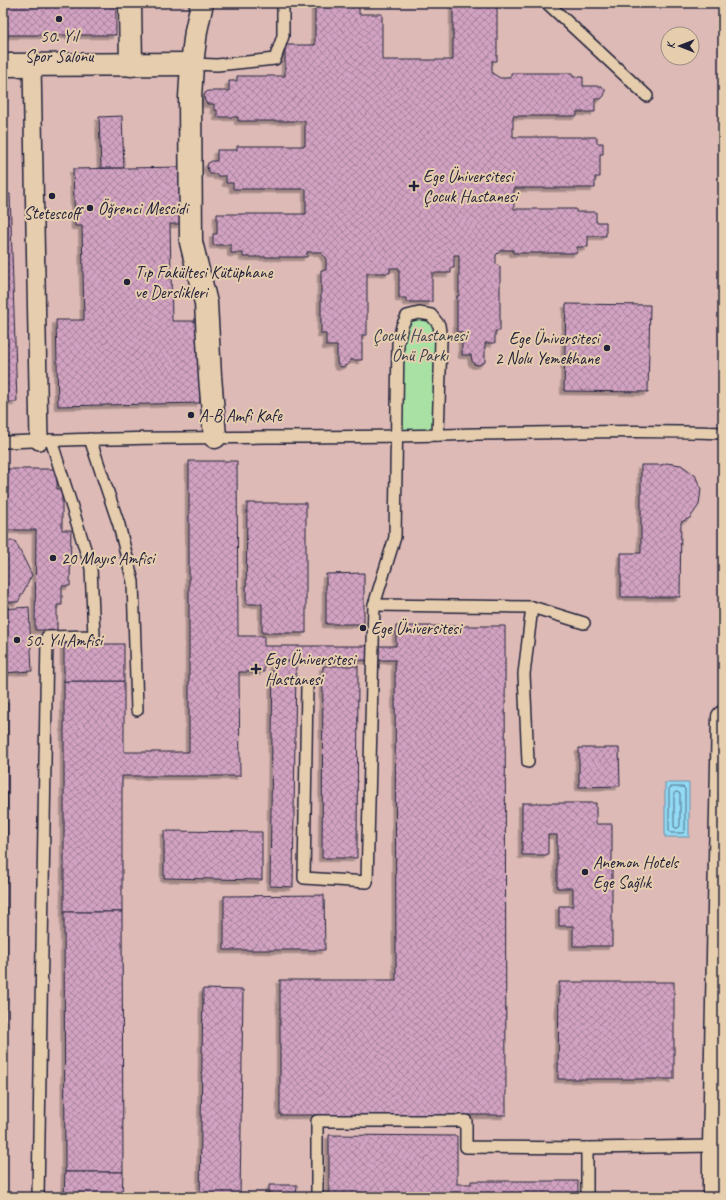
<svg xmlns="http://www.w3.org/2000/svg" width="726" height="1200" font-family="Caveat,sans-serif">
<defs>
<pattern id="building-cross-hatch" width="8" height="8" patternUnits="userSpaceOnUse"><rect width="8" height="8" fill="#d1a2c1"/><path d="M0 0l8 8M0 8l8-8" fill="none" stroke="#a9849e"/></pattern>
<filter id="shadow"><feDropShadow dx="-3.5" dy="3.5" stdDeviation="0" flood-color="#0004"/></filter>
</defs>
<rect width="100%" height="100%" fill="#e2c4b2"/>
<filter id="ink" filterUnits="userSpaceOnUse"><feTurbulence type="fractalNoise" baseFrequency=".025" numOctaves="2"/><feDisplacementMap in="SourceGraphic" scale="8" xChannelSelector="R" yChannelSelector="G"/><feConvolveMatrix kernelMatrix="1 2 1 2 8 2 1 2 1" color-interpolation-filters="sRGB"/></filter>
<g filter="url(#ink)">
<path fill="#ddbab6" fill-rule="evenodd" d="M3,3H723V1197H3ZM668,34H692V58H668Z"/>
<path fill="#a9e1a5" stroke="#668270" d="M419,313L439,325L438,435L397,436L402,326Z"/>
<rect fill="#93daf4" stroke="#6690aa" x="665" y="783" width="24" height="54"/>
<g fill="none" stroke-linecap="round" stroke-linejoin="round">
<g stroke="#4f6c85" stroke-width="1">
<path d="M671,787H683L685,789V831L683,833H671L669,831V789Z"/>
<path d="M676,792L679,793L680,794V826L678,828H675L674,826V794Z"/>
</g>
</g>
<g fill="url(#building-cross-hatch)" stroke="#22223b" filter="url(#shadow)">
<rect x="3" y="3" width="113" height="32"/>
<path d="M315,3H359V14H382V60H453V3H497V61H492V73L500,78H511V73H573V77H583V86H601L605,89V93L604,96L601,99H595V112H577V116H513V137H597V143H603V154H600V177H595V188H514V209H576V212H596V222H606V236H588V247H577V253H513V250H501L496,255V264L500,267V331H495V343H485V362L481,364L478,365L474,364L472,361L471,355H462V332H457V296H459V255H454V268H451V273H432V302H406V298H399V268H390V273H367V335H362V360H350L349,364L342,367L339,366L337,363V346H326V334H321V270H326V259L321,252H307V257H243V253H231V245H213V234H217V214H306V189H233V183H226V176H217V174H210L208,170L207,167L208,163L212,161H217V150H237V146H305V121H238V117H217V110H214V104H207L205,101L204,97L205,93L208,91H229V81H237V76H285V45H315Z"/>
<path d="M122,116L124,168H101L99,117Z"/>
<path d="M180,167L181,224H170L172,321H199L200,403L58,406L56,320H84L82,226H75L73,169Z"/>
<path d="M3,194H10L17,402H3Z"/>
<path d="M566,304L650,305L648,392L564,391Z"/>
<path d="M189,461H237L238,636H264V646H396V626H505L506,1115H280V980H396L395,660L264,661V672H239L240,776H122V912H64V681H124V752H189Z"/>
<path d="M666,463L681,465L695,475L701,489L699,505L690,518L681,522L680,597H621V553H641V465H662Z"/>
<path d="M3,469H57V489H62V530H71L70,586H62V605H57V630H35L36,530H3Z"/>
<path d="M247,503H306V633H262V604H246Z"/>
<path d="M3,541H15L32,575L18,602H3Z"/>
<path d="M364,573V624H326V574Z"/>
<path d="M29,607L32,671L3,673V609Z"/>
<rect x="64" y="644" width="60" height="37"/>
<path d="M273,662H296L293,887L270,886Z"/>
<path d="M323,666H358L357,858H322Z"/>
<path d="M3,703H8L6,1197H3Z"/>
<path d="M579,748H619L620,786L579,787Z"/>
<path d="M522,803H596V824H612V946H573V926H559V906H573V888H557V835H548V855H522Z"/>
<path d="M164,831L262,832V880L164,878Z"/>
<path d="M324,895L325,950H224V896Z"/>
<path d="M64,912H122L123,1172H65Z"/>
<path d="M559,982H674V1079H558Z"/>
<path d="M203,989L243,990L240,1197H200Z"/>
<path d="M329,1135L457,1136V1184H471V1181H578V1197H329Z"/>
<path d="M65,1172H123L122,1197H64Z"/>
<path d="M269,1185H297L296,1197H269Z"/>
</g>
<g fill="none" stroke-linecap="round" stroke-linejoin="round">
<g stroke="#22223b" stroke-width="14">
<g id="service">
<path d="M547,3L647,96"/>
<path d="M192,64L217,65L275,59L283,36V3"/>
<path d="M90,439L119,525L133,582L137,710"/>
<path d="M3,442C134,436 266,438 397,436C506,434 615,429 723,433"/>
<path d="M374,605L532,607L584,623"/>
<path d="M307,686L304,878L367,882L374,605L395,537L398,343L402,326L407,316L419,313L431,315L439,325L441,340L438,435"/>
<path d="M528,762L524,674L532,607"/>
<path d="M38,1197L47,637L94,636L91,568L51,440"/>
<path d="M317,1197V1121H466V1147L587,1148L714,1146"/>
<path d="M587,1197V1148"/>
</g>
</g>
<g stroke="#22223b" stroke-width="20">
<path id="pedestrian" d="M32,65L39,441"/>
</g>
<g stroke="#22223b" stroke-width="25">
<g id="minor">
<path d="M130,3L131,65"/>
<path d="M202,3L196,31L192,64L190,98L191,242L206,303L210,376L215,437"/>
<path d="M3,65L192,64"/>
<path d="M714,1197V1146L723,717"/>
</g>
</g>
<use href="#service" stroke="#e6cdae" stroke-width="11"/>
<use href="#pedestrian" stroke="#e6cdae" stroke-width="17"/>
<use href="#minor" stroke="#e6cdae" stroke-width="22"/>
</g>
</g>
<g fill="#22223b" stroke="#e6cdae" stroke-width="1.5">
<circle cx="59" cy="19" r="4"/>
<path d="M412 180h4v4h4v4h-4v4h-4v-4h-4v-4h4z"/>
<circle cx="52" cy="196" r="4"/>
<circle cx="90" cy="208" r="4"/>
<circle cx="127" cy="282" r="4"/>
<circle cx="607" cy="348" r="4"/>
<circle cx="191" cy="415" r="4"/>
<circle cx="53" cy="558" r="4"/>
<circle cx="363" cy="628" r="4"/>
<circle cx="17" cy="640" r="4"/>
<path d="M254 663h4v4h4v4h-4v4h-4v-4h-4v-4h4z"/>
<circle cx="585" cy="872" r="4"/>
</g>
<g text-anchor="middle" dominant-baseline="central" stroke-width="4" stroke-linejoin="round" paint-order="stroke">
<g font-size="17" fill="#22223b" stroke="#e6cdae" text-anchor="start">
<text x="59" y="36" text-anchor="middle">50. Yıl<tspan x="59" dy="20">Spor Salonu</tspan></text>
<text x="423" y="176">Ege Üniversitesi<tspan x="423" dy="20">Çocuk Hastanesi</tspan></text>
<text x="98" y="208">Öğrenci Mescidi</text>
<text x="52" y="213" text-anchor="middle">Stetescoff</text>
<text x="135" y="272">Tıp Fakültesi Kütüphane<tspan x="135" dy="20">ve Derslikleri</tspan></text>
<text x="599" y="338" text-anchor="end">Ege Üniversitesi<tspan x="599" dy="20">2 Nolu Yemekhane</tspan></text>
<text x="199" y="415">A-B Amfi Kafe</text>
<text x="61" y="558">20 Mayıs Amfisi</text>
<text x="371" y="628">Ege Üniversitesi</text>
<text x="25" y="640">50. Yıl Amfisi</text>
<text x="265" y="659">Ege Üniversitesi<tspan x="265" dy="20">Hastanesi</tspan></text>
<text x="593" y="862">Anemon Hotels<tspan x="593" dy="20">Ege Sağlık</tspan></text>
</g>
<g font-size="17" fill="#363f4b" stroke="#e6cdae">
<text x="420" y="335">Çocuk Hastanesi<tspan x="420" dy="20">Önü Parkı</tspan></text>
</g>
</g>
<rect width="726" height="1200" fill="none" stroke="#e6cdae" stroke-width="16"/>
<rect x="8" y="8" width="710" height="1184" fill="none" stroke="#22223b" stroke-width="1.5" filter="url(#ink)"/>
<g transform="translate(680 46) rotate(270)"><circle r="19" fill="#e6cdae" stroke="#988980"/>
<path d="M0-3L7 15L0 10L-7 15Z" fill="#22223b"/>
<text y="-6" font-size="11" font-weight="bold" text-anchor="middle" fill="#22223b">K</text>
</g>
</svg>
